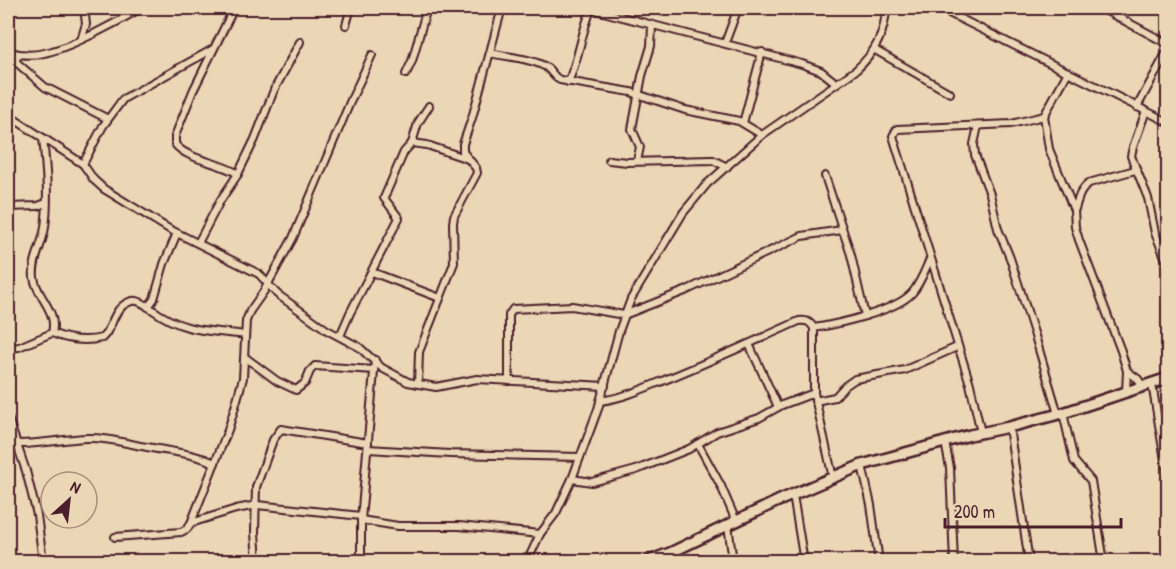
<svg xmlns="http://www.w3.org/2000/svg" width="1176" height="569" font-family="'Patrick Hand',sans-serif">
<rect width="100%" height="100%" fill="#ebd6b5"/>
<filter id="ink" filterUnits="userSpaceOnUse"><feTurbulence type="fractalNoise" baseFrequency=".0167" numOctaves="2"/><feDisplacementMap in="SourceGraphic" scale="12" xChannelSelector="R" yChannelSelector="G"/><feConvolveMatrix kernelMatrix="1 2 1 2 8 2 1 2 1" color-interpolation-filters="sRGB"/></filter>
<g filter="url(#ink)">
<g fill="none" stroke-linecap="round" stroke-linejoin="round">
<g stroke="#4a1f2b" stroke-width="10">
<g id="street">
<path d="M234,8L193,91L175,136V144C187,160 220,162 238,174"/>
<path d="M588,8L802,64L821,71L836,83"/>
<path d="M939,8L1168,122"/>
<path d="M1101,8L1168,44"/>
<path d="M346,25L351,8"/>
<path d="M82,37L86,24L84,8"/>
<path d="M725,43L738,8"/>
<path d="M875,50L950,93"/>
<path d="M8,51C19,55 32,56 44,53C70,48 118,22 141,8"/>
<path d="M490,53C507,57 531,58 546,67C552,71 553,77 560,80L631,92L685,110L739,121L762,135"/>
<path d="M17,55L16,62L45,87L108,119"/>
<path d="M406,74L412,61L427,8"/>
<path d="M568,82C579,59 581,33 591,10"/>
<path d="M1137,107L1168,50"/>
<path d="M1146,111L1133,147L1131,156L1148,198L1155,233L1168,264"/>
<path d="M8,115L83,164L94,180L104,189L169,229L259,274L277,294L327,330L359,347L382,368L408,382L436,387L477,379L605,386"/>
<path d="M1044,116L1049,149L1074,210L1075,227L1079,240L1121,351L1127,371L1126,392"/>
<path d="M743,123L762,52"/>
<path d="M978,126L974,144L975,155L990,194L998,229L1010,258L1035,336L1058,414"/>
<path d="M43,138C46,167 49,198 45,227C43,244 32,260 34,277C36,297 58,310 52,333"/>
<path d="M412,143L427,145L468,159"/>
<path d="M609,160L627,162L713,160L727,167"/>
<path d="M637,161L640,147L632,129L642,76L651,46L652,26"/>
<path d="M83,164L103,126L123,99L213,49"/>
<path d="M825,176L851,255L865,316"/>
<path d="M8,207L38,206L46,203"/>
<path d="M1075,209C1078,199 1080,190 1089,183L1135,170"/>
<path d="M198,243L220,201L238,174L255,139L274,90L300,42"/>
<path d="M372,272L440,298"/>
<path d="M148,307L154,299L164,264L177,233"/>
<path d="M814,328C838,324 896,311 912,293C920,284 925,270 930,259"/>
<path d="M52,333C68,340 85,342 102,338C114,327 112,309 129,302C137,298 146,305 153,310C185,333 209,330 245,335"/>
<path d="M340,336L350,313L399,218L384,198L404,152L412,143L418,123L429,106"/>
<path d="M749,344L778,407"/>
<path d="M8,348L19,347L52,333"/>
<path d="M246,358L277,381L296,390L305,383L310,371L315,366L374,370"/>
<path d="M1127,371L1138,379L1143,386"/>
<path d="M509,381V315L513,309L572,306L624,315L685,291L802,236L842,230"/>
<path d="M418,384L419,352L454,263L453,223L454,216L477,173L476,168L463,152V144L472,118L502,8"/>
<path d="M1152,384L1168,478"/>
<path d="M600,401C624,398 645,388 667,379C711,361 755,341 799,321C807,320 810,322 814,328V393L833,478"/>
<path d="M815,401L835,397L845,386L855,379L905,370L957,347"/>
<path d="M1063,413L1074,461L1091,481L1104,562"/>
<path d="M8,418L26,471L37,515L43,562"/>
<path d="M1009,427L1029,562"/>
<path d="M981,433L970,384L893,136L897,129L1011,124L1044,116L1068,72"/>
<path d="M945,442L950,468L954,562"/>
<path d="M18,444C41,444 64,439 87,438C108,437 127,444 147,447C171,452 193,453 215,463"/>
<path d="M698,444L721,486L736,521"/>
<path d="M368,449L450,454L580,457"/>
<path d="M862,465L871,505L879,562"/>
<path d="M572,479L592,482L636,470L689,449L717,432L759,418L782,405L814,393"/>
<path d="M793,495L804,562"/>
<path d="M361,520L398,526H459L540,534"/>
<path d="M191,523L236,509L257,505L361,516"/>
<path d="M728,525L733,562"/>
<path d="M115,537L181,532L187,529L191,523L228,430L235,407L243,378L246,321L250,311L264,291L293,238L351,100L372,55"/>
<path d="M257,562L255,533L256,487L273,440L281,429L368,443"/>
<path d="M361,562V520L375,360"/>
<path d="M527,562L540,534L556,513L572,479L598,409L619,331L631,299L683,213L707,184L762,135L856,70C875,53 885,34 886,8"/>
</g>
</g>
<g stroke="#4a1f2b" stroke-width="14">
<path id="secondary" d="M646,562L670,553L778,501L862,465L970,435L1009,427L1063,413L1168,378"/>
</g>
<use href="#street" stroke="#ebd6b5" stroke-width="6"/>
<use href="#secondary" stroke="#ebd6b5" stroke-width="9"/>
</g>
</g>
<rect width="1176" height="569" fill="none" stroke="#ebd6b5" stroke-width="30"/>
<rect x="15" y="15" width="1146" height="539" fill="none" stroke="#4a1f2b" stroke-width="2" filter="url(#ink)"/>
<g transform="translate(69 500) rotate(27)"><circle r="28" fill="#ebd6b5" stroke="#ab8d7e" stroke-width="1.5"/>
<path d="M0-4.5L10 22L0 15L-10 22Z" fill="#4a1f2b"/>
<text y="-9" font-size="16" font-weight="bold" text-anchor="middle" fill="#4a1f2b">N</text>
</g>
<path d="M945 518v9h176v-9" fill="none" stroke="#4a1f2b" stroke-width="3"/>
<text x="954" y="518" font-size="18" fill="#4a1f2b" stroke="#ebd6b5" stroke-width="4.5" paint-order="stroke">200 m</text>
</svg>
